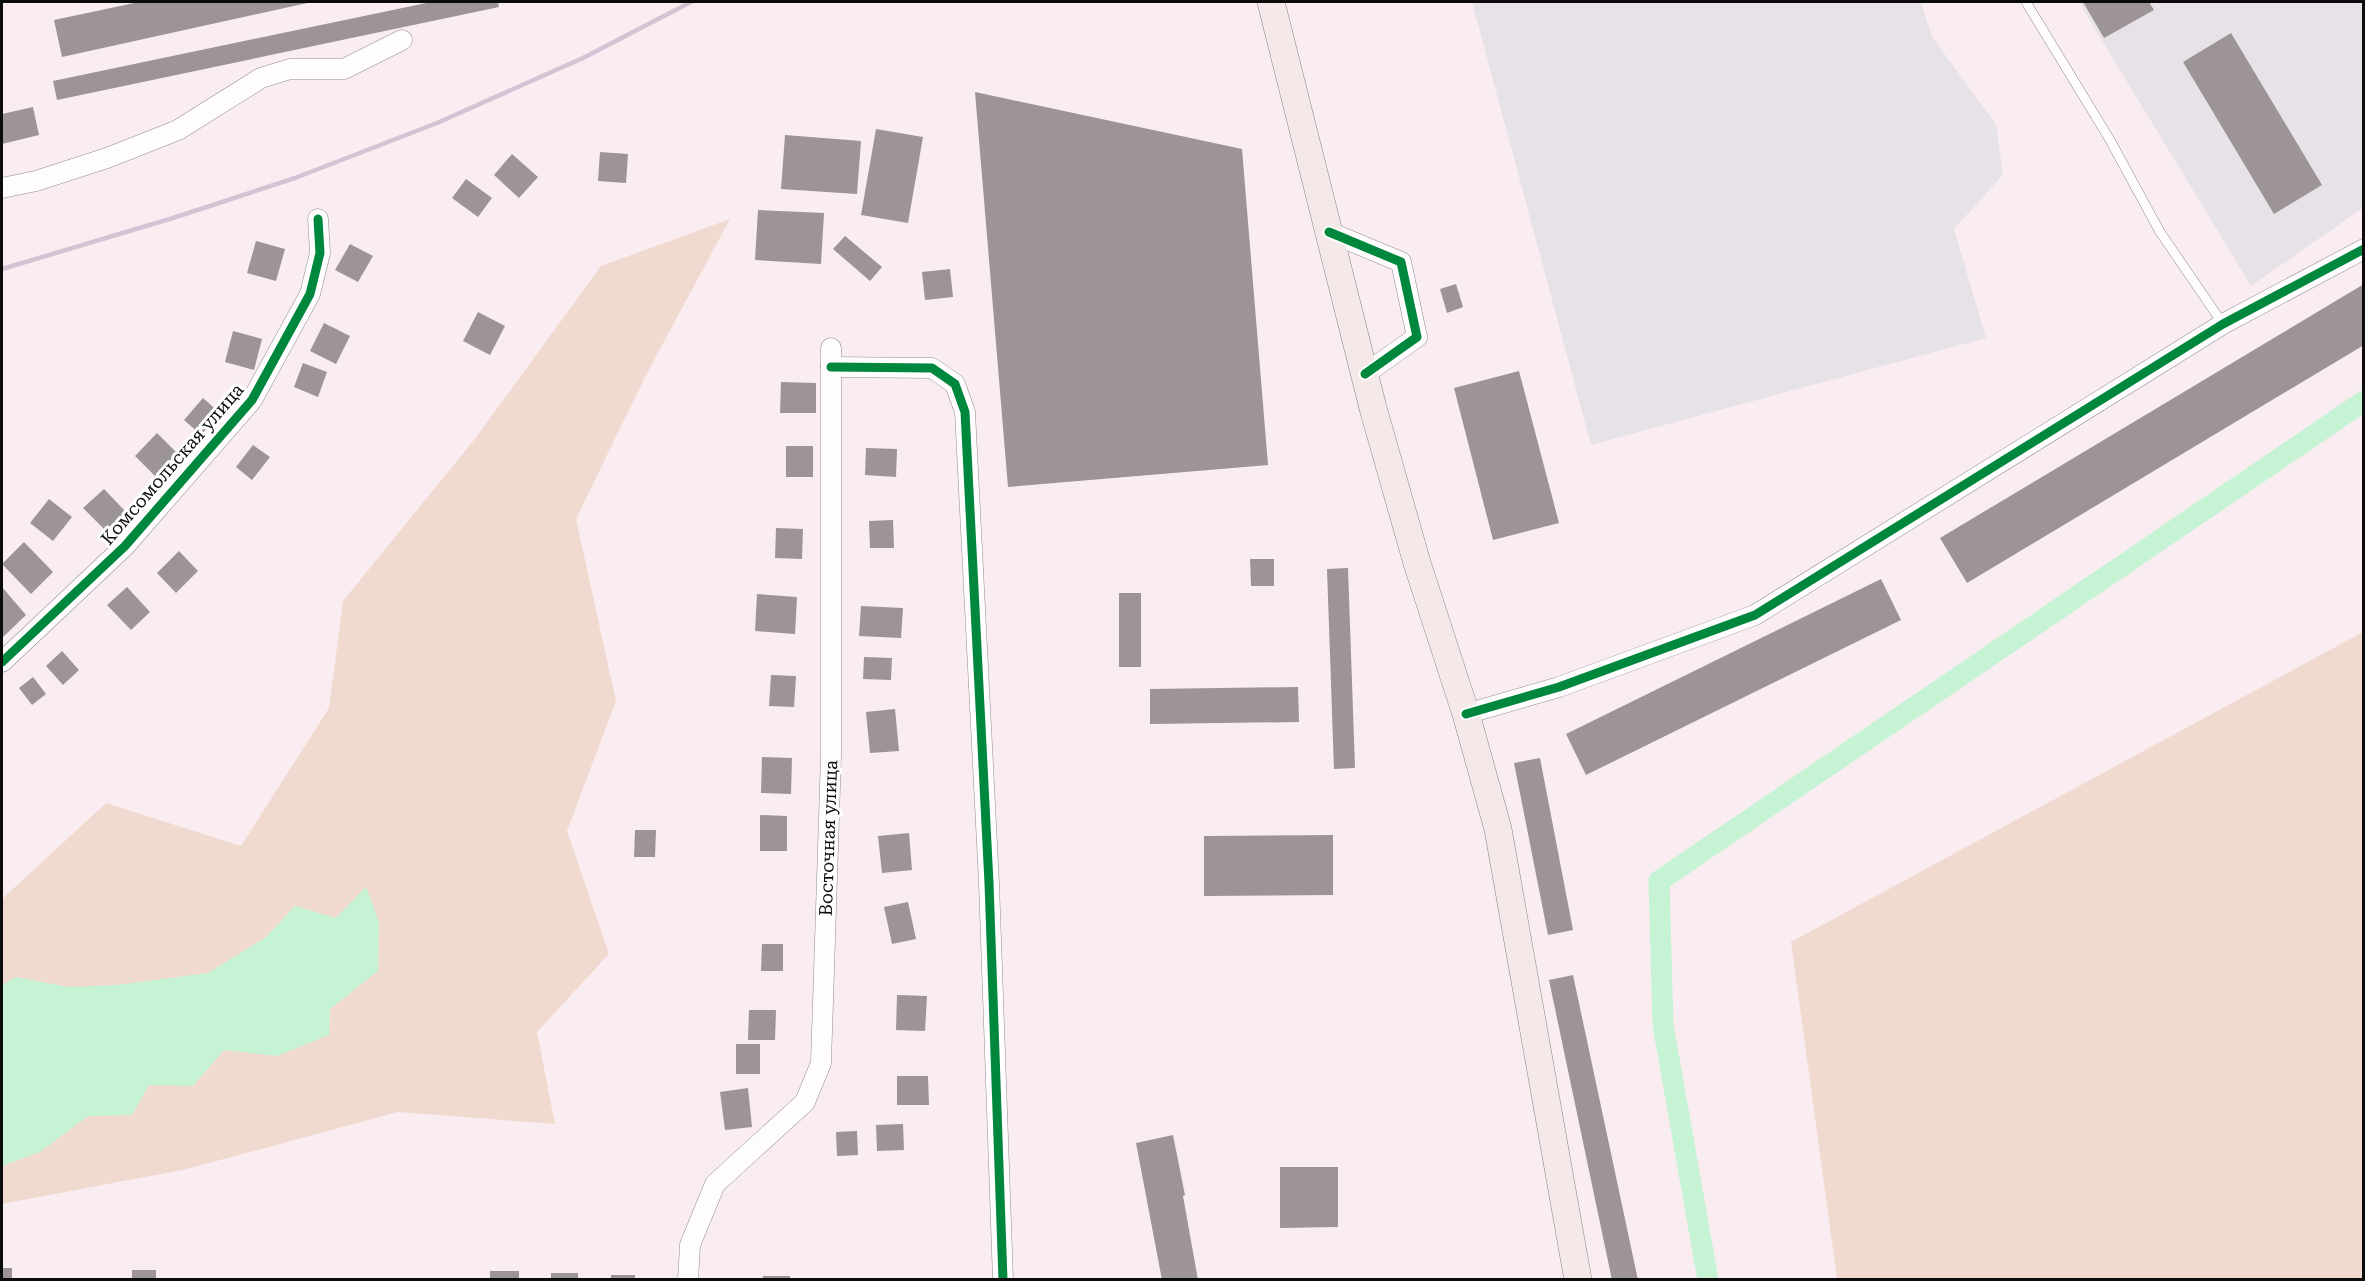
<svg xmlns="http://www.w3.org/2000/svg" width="2365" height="1281" font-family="'Roboto Serif',serif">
<rect width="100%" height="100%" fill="#faedf1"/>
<g fill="#e7e2e8">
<path d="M1472,2H1921L1932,37L1996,124L2003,175L1954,229L1986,338L1591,445Z"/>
<path d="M2081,2H2363V208L2251,286L2083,9Z"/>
</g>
<g fill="#f0dacf">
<path d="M730,219L646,375L576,519L616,701L567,831L609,954L537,1032L555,1124L398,1112L187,1169L2,1204V899L106,803L241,846L329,708L343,601L474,440L601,266Z"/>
<path d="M2363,632V1279H1837L1791,942Z"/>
</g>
<path fill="#c5f3d3" d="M366,887L379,922L378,971L330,1009L329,1035L277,1056L224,1050L193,1086L149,1085L132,1115L88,1116L40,1152L2,1166V985L16,977L68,987L117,985L208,973L266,937L295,906L336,918Z"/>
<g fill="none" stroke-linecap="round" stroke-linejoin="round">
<path stroke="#c5f3d3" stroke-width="21" d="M1708,1280L1663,1025L1659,881L2364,401"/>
</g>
<g fill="#9c9497">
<path d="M139,2H312L62,57L54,20Z"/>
<path d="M431,2H498L499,7L57,100L53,81Z"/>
<path d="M2083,2H2149L2154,10L2104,38Z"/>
<path d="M2231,33L2322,185L2274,214L2183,62Z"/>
<path d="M975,92L1242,149L1268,465L1008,487Z"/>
<path d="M33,107L39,135L2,144V114Z"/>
<path d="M876,129L923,137L908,223L861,215Z"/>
<path d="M785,135L861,141L857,194L781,189Z"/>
<path d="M600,152L628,154L626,183L598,181Z"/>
<path d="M512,154L538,177L519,198L494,175Z"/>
<path d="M466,179L492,198L478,217L452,198Z"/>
<path d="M758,210L824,213L821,264L755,260Z"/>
<path d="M845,236L882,267L870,281L833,249Z"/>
<path d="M256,241L285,249L276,281L247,273Z"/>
<path d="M350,244L373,256L358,282L335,270Z"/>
<path d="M950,269L953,297L925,300L922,272Z"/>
<path d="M1456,284L1463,307L1447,313L1440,289Z"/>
<path d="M2364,284V345L1967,583L1940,538Z"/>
<path d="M478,312L505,326L490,355L463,341Z"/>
<path d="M324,323L350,336L336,364L310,351Z"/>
<path d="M233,331L262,339L254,370L225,362Z"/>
<path d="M303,363L327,372L318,397L294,387Z"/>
<path d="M1519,371L1559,523L1493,540L1454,388Z"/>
<path d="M781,382L816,383V413H780Z"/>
<path d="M203,398L220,413L201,435L184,420Z"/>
<path d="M157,433L177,453L155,476L135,456Z"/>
<path d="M253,445L270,457L252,480L236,467Z"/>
<rect x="786" y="446" width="27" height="31"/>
<path d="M866,448L897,449L896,477L865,475Z"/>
<path d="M104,489L126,512L106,531L83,508Z"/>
<path d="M49,499L72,517L53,541L30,523Z"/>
<path d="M893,520L894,548H870L869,521Z"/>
<path d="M776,528L803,529L802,559L775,558Z"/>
<path d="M24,542L53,572L31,594L2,564Z"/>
<path d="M179,551L198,571L176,593L157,573Z"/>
<path d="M1250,559H1274V586H1251Z"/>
<path d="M1348,568L1355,768L1334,769L1327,569Z"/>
<path d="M1881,579L1901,620L1586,775L1566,734Z"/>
<path d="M2,587L26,615L2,638Z"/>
<path d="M127,587L150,612L131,630L107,605Z"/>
<rect x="1119" y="593" width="22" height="74"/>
<path d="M757,594L797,597L795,634L755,631Z"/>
<path d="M861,606L903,608L901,638L859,636Z"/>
<path d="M62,651L79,670L63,685L46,666Z"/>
<path d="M864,657L892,658L891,680L863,679Z"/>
<path d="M771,675L796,676L794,707L769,706Z"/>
<path d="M33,677L46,694L32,705L19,688Z"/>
<path d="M1298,687L1299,722L1150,724V689Z"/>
<path d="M895,709L899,751L870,753L866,712Z"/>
<path d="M762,757L792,758L791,794L761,793Z"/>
<path d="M1540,758L1573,930L1548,935L1514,763Z"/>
<path d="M760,815L787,816V851H760Z"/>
<path d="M635,830H656L655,857H634Z"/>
<path d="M909,833L912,870L882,873L878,836Z"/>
<path d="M1333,835V895L1204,896V836Z"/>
<path d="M908,902L916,939L892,944L884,907Z"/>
<path d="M762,944H783V971H761Z"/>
<path d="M1573,975L1638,1280H1612L1549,980Z"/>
<path d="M897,995L927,996L925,1031L896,1030Z"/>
<path d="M749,1010H776L775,1040H748Z"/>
<rect x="736" y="1044" width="24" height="30"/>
<path d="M897,1076H928L929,1105H897Z"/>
<path d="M748,1088L752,1127L725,1130L720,1092Z"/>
<path d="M903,1124L904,1150L877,1151L876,1125Z"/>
<path d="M857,1131L858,1155L837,1156L836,1132Z"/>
<path d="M1173,1135L1185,1195L1183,1196L1198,1280H1162L1136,1143Z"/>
<path d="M1280,1167H1338V1227L1280,1228Z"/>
<rect x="2" y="1268" width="10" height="12"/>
<rect x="132" y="1270" width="24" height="10"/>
<rect x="490" y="1271" width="29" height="9"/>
<rect x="551" y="1273" width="27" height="7"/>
<rect x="611" y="1275" width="24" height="5"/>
<rect x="763" y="1276" width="27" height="4"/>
</g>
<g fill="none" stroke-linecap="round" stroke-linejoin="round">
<g stroke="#938d8f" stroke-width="10">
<path id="service" d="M2026,2L2110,140L2160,232L2223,324"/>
</g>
<g stroke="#938d8f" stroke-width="21">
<g id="minor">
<path d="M2,188L36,181L107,158L178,130L261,78L290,69H344L402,40"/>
<path d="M1329,232L1401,262L1417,337L1365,374"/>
<path d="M831,367L932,368L955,384L965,412L989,883L1003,1280"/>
<path d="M2,662L125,546L252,400L310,294L320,253L318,219"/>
<path d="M1466,714L1559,687L1755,615L2223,324L2364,249"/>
<path d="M688,1280L690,1245L715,1184L805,1102L821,1063L831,755V348"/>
</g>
</g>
<g stroke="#898385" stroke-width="28">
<path id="secondary" d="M1271,2L1373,408L1417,563L1466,714L1498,829L1578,1280"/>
</g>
<use href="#service" stroke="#fefcfd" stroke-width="9"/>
<use href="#minor" stroke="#fefcfd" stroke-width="20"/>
<use href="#secondary" stroke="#f4e8e9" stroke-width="27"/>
<path stroke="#d5c2d4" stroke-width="4.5" d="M2,269L173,218L295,178L437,123L583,58L691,2"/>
<g stroke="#fff" stroke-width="13">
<g id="cycleway">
<path d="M1329,232L1401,262L1417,337L1365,374"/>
<path d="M831,367L932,368L955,384L965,412L989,883L1003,1280"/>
<path d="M2,662L125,546L252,400L310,294L320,253L318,219"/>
<path d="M1466,714L1559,687L1755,615L2223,324L2364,249"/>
</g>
</g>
<use href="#cycleway" stroke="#00873e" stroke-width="9"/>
</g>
<g text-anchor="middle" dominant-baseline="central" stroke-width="6" stroke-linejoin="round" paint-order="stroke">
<g font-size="18" fill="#0b0b0b" stroke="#fff">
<text transform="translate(172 464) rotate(-49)">Комсомольская улица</text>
<text transform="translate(828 838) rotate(-88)">Восточная улица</text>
</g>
</g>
<rect width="2365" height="1281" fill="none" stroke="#0b0b0b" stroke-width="6"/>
</svg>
